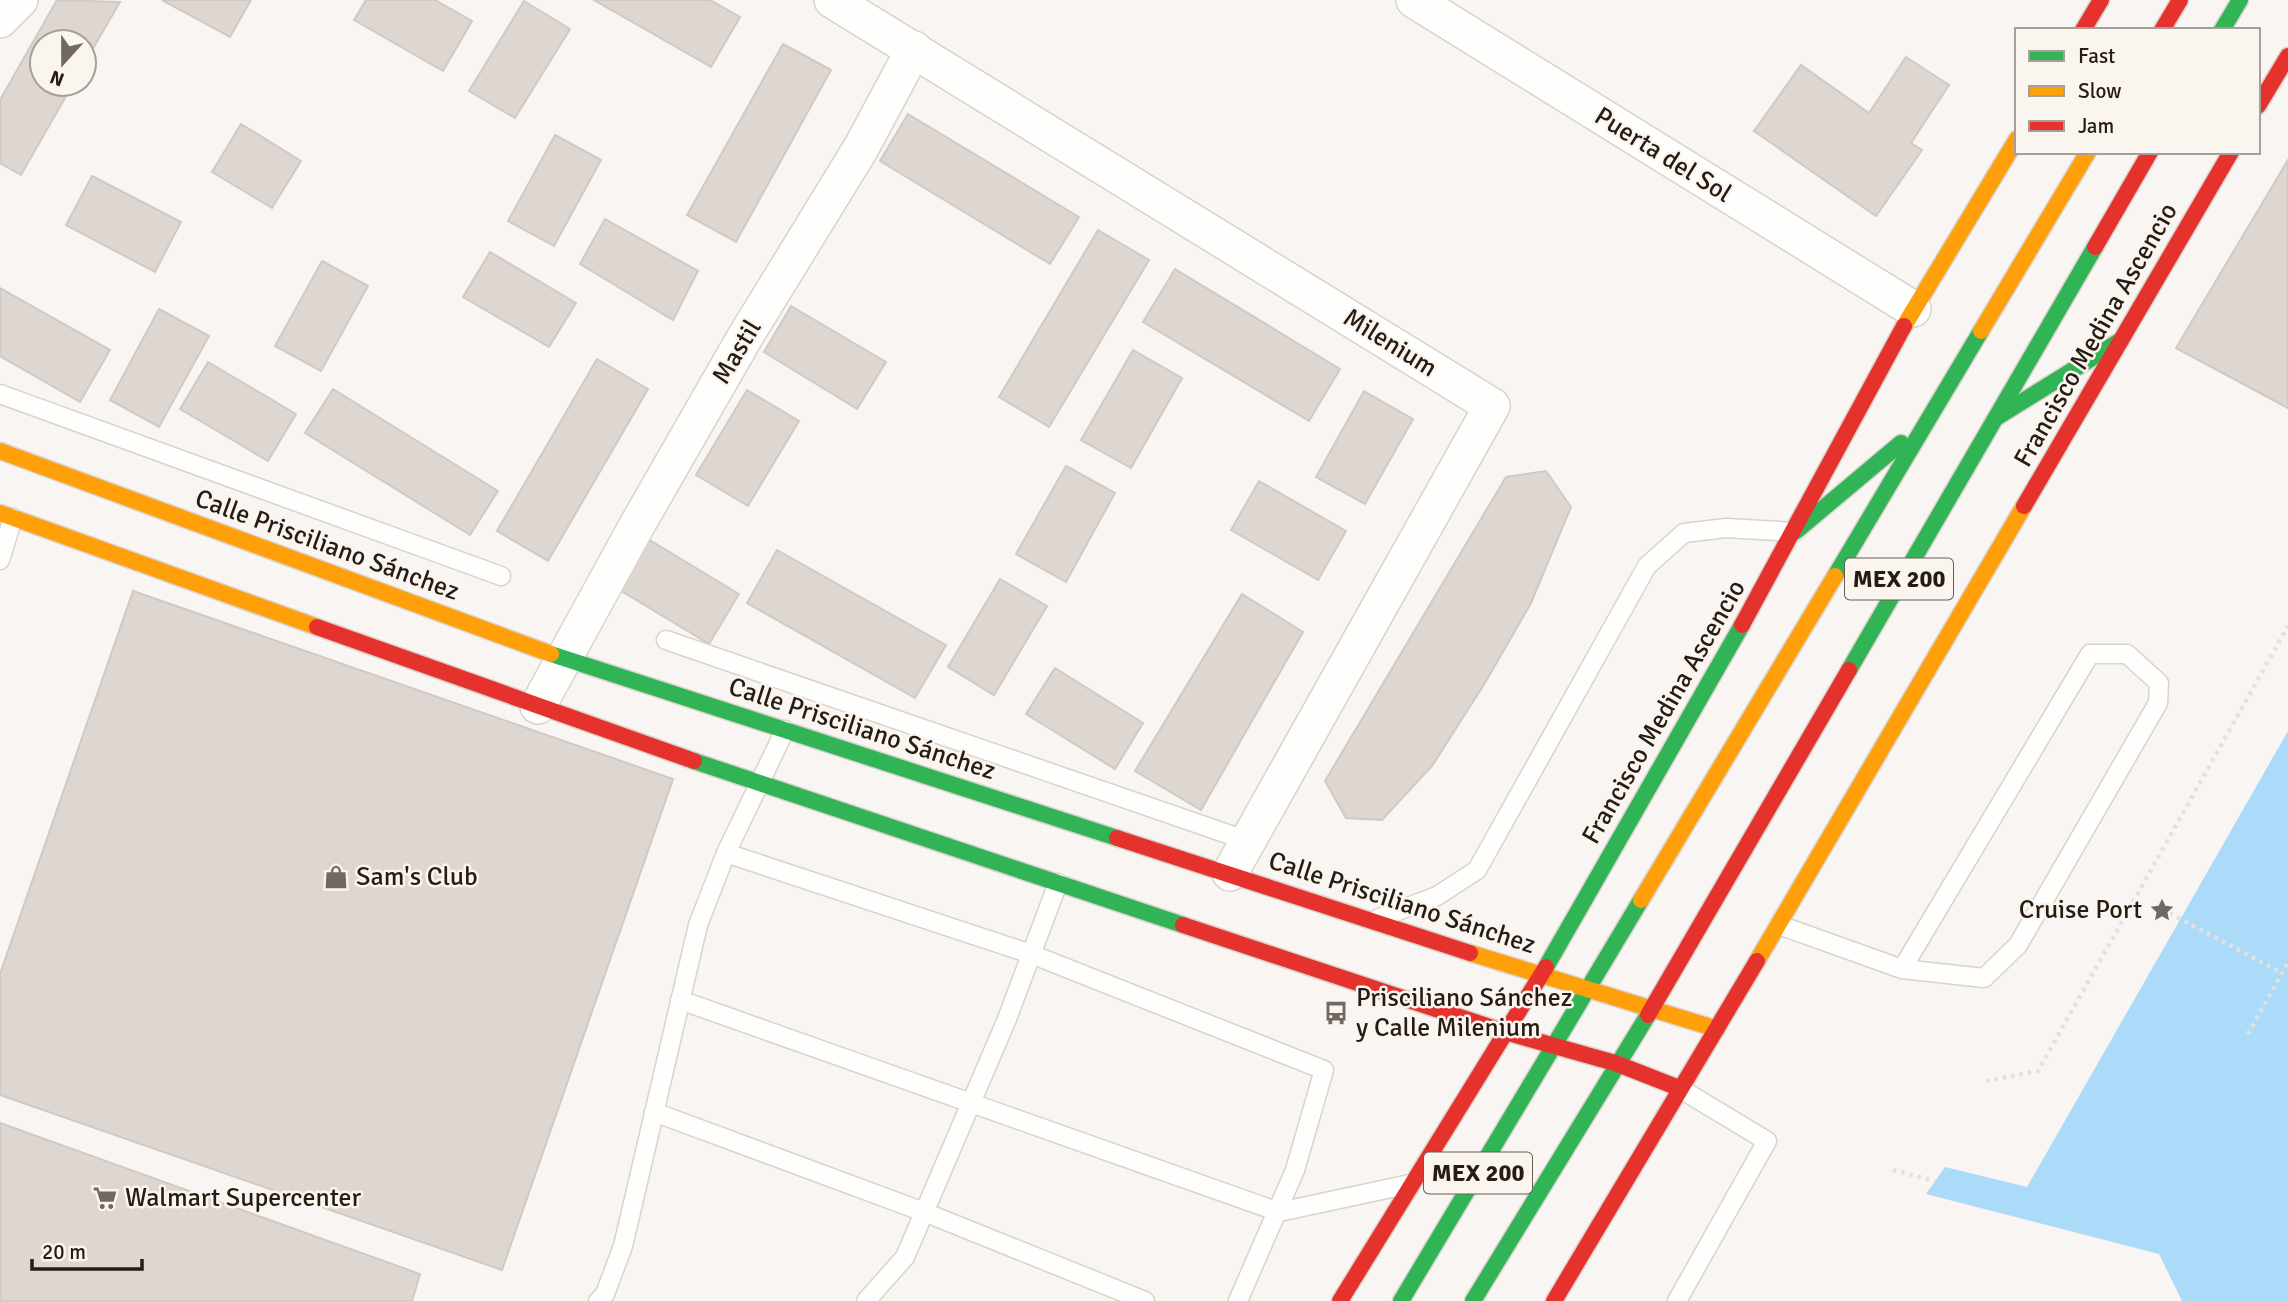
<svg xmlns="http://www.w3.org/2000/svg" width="2288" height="1301" font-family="Signika,sans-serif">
<rect width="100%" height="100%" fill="#f8f5f3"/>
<path fill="#acdbfa" d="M2288,731V1301H2182L2159,1254L1926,1194L1945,1167L2027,1187Z"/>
<g fill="#ded7d1" stroke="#d0c9c4" stroke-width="2">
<path d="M57,0L120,2L84,64V42H42V84H73L21,175L0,163V100Z"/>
<path d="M162,0H251L230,37Z"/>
<path d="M366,0H435L472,21L443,71L354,20Z"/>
<path d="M594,0H710L740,17L711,67Z"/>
<path d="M524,1L570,29L515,118L469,91Z"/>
<path d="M783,44L831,70L736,242L687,215Z"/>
<path d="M1906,57L1949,85L1911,143L1922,150L1876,216L1754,131L1801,65L1869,113Z"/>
<path d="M908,114L1079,217L1050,264L880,161Z"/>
<path d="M241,124L301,161L272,208L212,172Z"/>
<path d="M555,135L601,160L554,246L508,221Z"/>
<path d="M2288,160V408L2176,348Z"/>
<path d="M92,176L181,222L155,272L66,225Z"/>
<path d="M605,219L698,271L673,320L580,264Z"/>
<path d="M1098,230L1149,260L1049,427L999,397Z"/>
<path d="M490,252L576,303L549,347L463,297Z"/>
<path d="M322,261L368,286L321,371L275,346Z"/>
<path d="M1175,269L1340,369L1309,421L1143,322Z"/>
<path d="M0,288L110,350L80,402L0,356Z"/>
<path d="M791,306L886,362L857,409L764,352Z"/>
<path d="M159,309L209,336L159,427L110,400Z"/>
<path d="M1133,350L1182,378L1131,468L1081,440Z"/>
<path d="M597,359L648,389L548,561L497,531Z"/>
<path d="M208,362L296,414L268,461L180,409Z"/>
<path d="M333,389L498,491L470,535L305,433Z"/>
<path d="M747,390L799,421L748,506L696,475Z"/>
<path d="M1364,391L1413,419L1365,504L1316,477Z"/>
<path d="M1066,466L1115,493L1066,582L1016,554Z"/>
<path d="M1546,471L1571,507L1531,603L1485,683L1432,766L1382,820L1346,818L1325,781L1506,477Z"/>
<path d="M1259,481L1346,531L1318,580L1231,530Z"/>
<path d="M648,539L739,594L709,644L618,589Z"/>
<path d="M777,550L946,645L915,698L747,603Z"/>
<path d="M1000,579L1047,606L994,695L948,667Z"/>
<path d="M133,591L673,779L502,1270L0,1095V974Z"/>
<path d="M1242,594L1303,632L1201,810L1135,771Z"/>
<path d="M1055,668L1143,723L1115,769L1026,714Z"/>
<path d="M0,1123L420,1274L412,1301H0Z"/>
</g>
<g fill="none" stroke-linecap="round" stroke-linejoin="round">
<g stroke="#dad3cd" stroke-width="21">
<g id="lane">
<path d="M0,394L501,576"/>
<path d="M0,560L13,518"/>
<path d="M666,640L1248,841"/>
<path d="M726,853L1031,954L1324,1070L1295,1170L1238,1301"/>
<path d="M1379,918L1437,896L1477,870L1647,566L1684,533L1726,528L1795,532"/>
<path d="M1779,925L1902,969L2090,654H2127L2159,683L2158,703L2018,945L1984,978L1902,969"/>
<path d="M680,1000L1279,1212L1410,1184"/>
<path d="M654,1112L924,1212L1145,1301"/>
<path d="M598,1301L605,1294L623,1246L698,925L726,853L785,730"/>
<path d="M866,1301L905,1257L1007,1019L1058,883"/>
<path d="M1677,1301L1767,1141L1679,1088"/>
</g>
</g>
<g stroke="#dad3cd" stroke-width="38">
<g id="street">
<path d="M832,0L1492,406L1230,873"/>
<path d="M1414,0L1913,309"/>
<path d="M0,20L20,0"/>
<path d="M538,706L636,527L745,337L861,148L914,49"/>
</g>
</g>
<g stroke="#dad3cd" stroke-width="19">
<g id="fast">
<path d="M2222,30L2240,0"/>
<path d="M1996,418L2121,340"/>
<path d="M1795,532L1901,443"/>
<path d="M1835,576L1981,331"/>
<path d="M551,654L1117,838"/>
<path d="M1849,670L2095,247"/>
<path d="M694,761L1183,925"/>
<path d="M1546,967L1742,625"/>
<path d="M1401,1301L1641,900"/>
<path d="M1473,1301L1648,1015"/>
</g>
</g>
<g stroke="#dad3cd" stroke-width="19">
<g id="slow">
<path d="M1904,326L2017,139"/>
<path d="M1981,331L2088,152"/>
<path d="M0,451L551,654"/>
<path d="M0,513L317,627"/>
<path d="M1641,900L1835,576"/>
<path d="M1470,953L1717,1029"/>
<path d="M1757,961L2024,506"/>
</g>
</g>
<g stroke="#dad3cd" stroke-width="19">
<g id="jam">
<path d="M2083,30L2101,0"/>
<path d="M2162,30L2180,0"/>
<path d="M2258,106L2288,56"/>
<path d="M2095,247L2150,152"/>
<path d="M2024,506L2231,152"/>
<path d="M1742,625L1904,326"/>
<path d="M317,627L694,761"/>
<path d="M1117,838L1470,953"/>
<path d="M1183,925L1505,1032L1615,1063L1679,1088"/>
<path d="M1648,1015L1849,670"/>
<path d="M1340,1301L1546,967"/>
<path d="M1554,1301L1757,961"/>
</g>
</g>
<g stroke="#e2e1df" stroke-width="4.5" stroke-dasharray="3.5 5" stroke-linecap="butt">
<path d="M2162,909L2282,973"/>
<path d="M2248,1034L2288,962"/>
<path d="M1986,1081L2038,1071L2288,626"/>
<path d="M1893,1170L1935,1181"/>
</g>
<use href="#lane" stroke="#fefefd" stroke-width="18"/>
<use href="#street" stroke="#fefefd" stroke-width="35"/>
<use href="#fast" stroke="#30b455" stroke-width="16"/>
<use href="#slow" stroke="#ff9f0a" stroke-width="16"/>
<use href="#jam" stroke="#e5322d" stroke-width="16"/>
</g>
<defs>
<g id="shop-bare" transform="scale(1.89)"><path d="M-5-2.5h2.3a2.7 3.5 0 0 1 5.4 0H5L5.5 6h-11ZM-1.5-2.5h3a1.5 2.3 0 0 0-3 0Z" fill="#706861" stroke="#fbf5f0" stroke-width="2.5" paint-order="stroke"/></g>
<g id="sight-bare" transform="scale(1.89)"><path d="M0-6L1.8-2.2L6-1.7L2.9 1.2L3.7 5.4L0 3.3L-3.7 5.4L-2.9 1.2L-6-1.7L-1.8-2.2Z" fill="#706861" stroke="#fbf5f0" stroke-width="2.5" paint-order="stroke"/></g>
<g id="bus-bare" transform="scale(1.89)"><path d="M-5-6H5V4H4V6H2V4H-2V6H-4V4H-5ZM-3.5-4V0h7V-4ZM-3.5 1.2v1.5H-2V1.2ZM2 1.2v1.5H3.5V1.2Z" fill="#706861" stroke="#fbf5f0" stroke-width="2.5" paint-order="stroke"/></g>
<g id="supermarket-bare" transform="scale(1.89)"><path d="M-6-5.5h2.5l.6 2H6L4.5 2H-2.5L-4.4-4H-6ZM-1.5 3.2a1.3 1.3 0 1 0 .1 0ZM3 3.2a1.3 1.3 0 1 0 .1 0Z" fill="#706861" stroke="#fbf5f0" stroke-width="2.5" paint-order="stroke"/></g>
</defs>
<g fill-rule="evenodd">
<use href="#shop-bare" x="336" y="877"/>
<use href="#sight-bare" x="2162" y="910"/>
<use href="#bus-bare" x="1336" y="1013"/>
<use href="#supermarket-bare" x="105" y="1198"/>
</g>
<g text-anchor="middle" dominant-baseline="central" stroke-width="5" stroke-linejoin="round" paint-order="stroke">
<g fill="#fbf5f0" stroke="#675d55" stroke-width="2">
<rect x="1845" y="558.5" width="108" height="41" rx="5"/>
<rect x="1424" y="1152.5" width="108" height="41" rx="5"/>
</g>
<g font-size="24" font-weight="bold" fill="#271c13">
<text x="1899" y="579">MEX 200</text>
<text x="1478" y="1173">MEX 200</text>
</g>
<g font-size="26" fill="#271c13" stroke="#fbf5f0">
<text transform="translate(1663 155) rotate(32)">Puerta del Sol</text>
<text transform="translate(2096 335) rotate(-60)">Francisco Medina Ascencio</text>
<text transform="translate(1390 343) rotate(32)">Milenium</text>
<text transform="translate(737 352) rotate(-59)">Mastil</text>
<text transform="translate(327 545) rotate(20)">Calle Prisciliano Sánchez</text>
<text transform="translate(1664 712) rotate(-60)">Francisco Medina Ascencio</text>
<text transform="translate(862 729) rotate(18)">Calle Prisciliano Sánchez</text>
<text transform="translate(1402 903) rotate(18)">Calle Prisciliano Sánchez</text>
</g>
<g font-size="26" fill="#271c13" stroke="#fbf5f0" text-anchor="start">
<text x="356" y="877">Sam's Club</text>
<text x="2142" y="910" text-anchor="end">Cruise Port</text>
<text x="1356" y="998">Prisciliano Sánchez<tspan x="1356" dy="30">y Calle Milenium</tspan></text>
<text x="125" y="1198">Walmart Supercenter</text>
</g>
</g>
<rect x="2015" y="28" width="245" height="126" fill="#fbf5f0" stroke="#a69e98" stroke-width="2"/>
<rect x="2029" y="51" width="35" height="10" fill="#30b455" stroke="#a69e98" stroke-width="2"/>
<text x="2078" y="63" font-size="21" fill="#271c13">Fast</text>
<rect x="2029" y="86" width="35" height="10" fill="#ff9f0a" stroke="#a69e98" stroke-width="2"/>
<text x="2078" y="98" font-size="21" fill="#271c13">Slow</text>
<rect x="2029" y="121" width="35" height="10" fill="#e5322d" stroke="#a69e98" stroke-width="2"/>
<text x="2078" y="133" font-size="21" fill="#271c13">Jam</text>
<g transform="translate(63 63) rotate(201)"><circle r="33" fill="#fbf5f0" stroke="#a69e98" stroke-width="2"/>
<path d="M0-5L12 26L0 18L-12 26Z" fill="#706861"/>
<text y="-10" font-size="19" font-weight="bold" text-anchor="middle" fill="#271c13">N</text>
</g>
<path d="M32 1259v10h110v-10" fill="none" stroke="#271c13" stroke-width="3.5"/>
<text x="42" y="1259" font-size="21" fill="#271c13" stroke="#fbf5f0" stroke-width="5" paint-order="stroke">20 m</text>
</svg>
